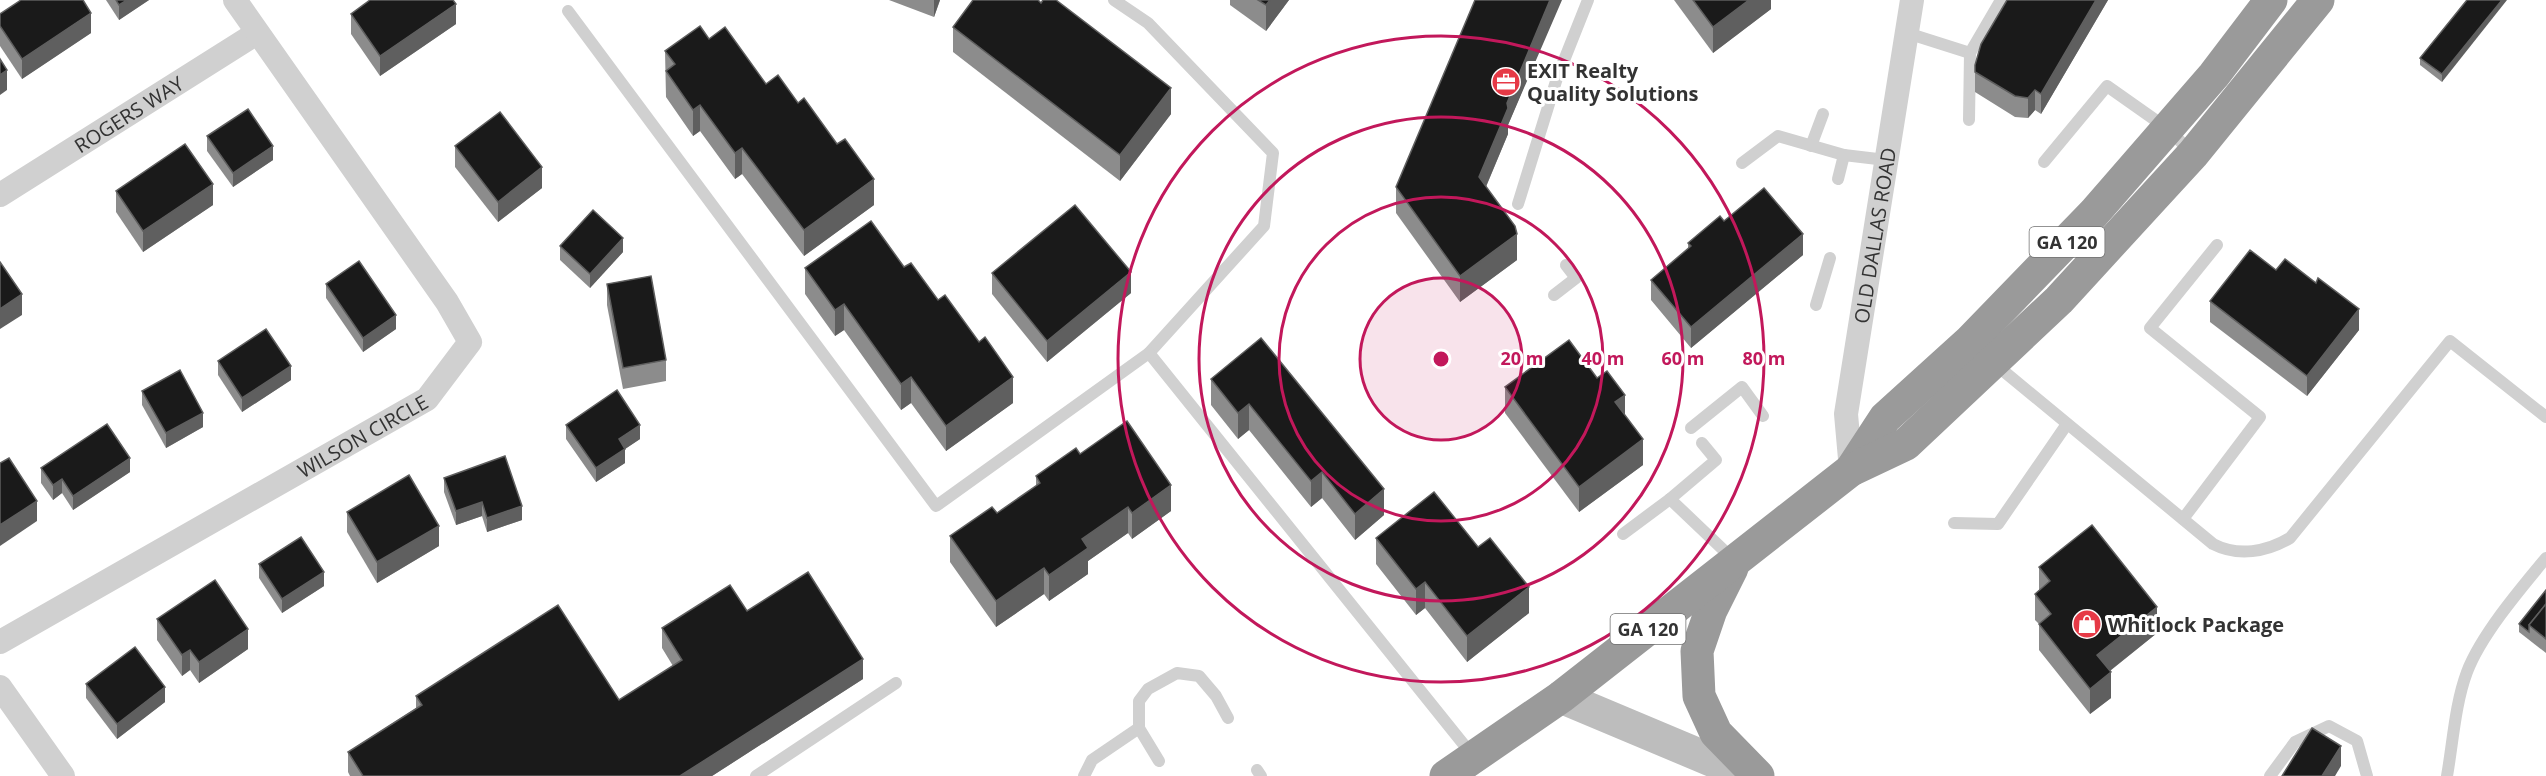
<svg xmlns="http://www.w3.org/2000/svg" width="2546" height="776" font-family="'Open Sans',sans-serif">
<rect width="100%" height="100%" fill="#fff"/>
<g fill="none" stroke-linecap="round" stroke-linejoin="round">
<g stroke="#d0d0d0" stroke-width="12">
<path d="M1114,0L1148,23L1273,153L1264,226L1149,353L1473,756"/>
<path d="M568,11L936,506L1149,353"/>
<path d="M1907,33L1970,53L1969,120"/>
<path d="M1970,53L2001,0"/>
<path d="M1811,146L1823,114"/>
<path d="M2044,162L2107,86L2168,129L2193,154"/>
<path d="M1742,163L1778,136L1844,155"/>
<path d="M1838,179L1844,155L1886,160"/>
<path d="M1518,204L1557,78L1588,0"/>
<path d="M1554,295L1576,278L1566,265"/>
<path d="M1816,305L1830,258"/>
<path d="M1995,364L2213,544C2238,557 2267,552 2290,538L2450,341L2546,417"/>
<path d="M1691,428L1742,387L1763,416"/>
<path d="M1670,499L1734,560"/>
<path d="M2183,519L2260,417L2150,328L2217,245"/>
<path d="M1954,523L1998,524L2067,424"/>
<path d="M1623,534L1670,499L1716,460L1702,443"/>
<path d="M1159,761L1139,728V701L1148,689L1177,673L1199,676L1216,696L1228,718"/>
<path d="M1257,770L1261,776"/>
<path d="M756,776L896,683"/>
<path d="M1084,776L1092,760L1139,728"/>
<path d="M2270,776L2295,742L2329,726L2357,741L2367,776"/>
<path d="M2447,776C2453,742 2455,704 2467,672C2481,635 2521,588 2546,558"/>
</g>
<g stroke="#d0d0d0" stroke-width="24">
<path id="s1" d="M0,195L257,33"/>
<path id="s2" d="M1851,470L1846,414L1912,0"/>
<path id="s3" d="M0,642L427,399L470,342L447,302L235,0"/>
<path d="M0,687L63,776"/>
</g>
<path stroke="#bdbdbd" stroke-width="33" d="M1561,697L1749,776"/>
<g stroke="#9a9a9a" stroke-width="33">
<path d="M1851,470L1885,418L1970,341L2094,213L2214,75L2271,0"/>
<path d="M1732,568L1711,610L1697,651L1699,696L1716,733L1758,776"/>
<path d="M1446,776L1561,697L1851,470L1906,444L2059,300L2193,154L2318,0"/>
</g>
</g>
<g fill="#8c8c8c">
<path d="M106,0H149L119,20Z"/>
<path d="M889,0H940L934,17Z"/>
<path d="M1230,0H1289L1266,31L1230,5Z"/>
<path d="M1674,0H1771V9L1713,53Z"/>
<path d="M2007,0H2108L2041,114L2035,110L2028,118L2015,117L1975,92V65Z"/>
<path d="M2467,0L2442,82L2420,65V58Z"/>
<path d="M1560,1L1508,125V134L1486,187L1517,260L1460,302L1396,213V187Z"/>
<path d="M0,14L91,33L22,79L0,46Z"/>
<path d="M351,14L456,24L380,76L351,34Z"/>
<path d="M953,27L1171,114L1120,181L953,52Z"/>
<path d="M709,39L766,84L874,205L804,256L742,174L735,179L700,131L693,136L666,97L665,51Z"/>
<path d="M207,136L273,160L233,187L207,151Z"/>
<path d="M455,146L542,188L498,222L455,167Z"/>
<path d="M116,191L213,205L143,252L116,212Z"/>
<path d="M1724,221L1803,255L1691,348L1651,300V280L1688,249V243Z"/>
<path d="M560,246L623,252L590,288L560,260Z"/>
<path d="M904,267L938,300L1013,403L946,451L911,403L901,410L844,330L835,336L805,294V268Z"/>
<path d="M2276,270L2359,330L2307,396L2210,322V301Z"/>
<path d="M992,273L1131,293L1047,362L992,294Z"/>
<path d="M326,284L396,329L363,352L326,298Z"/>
<path d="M607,284L666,360V381L623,389L607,305Z"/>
<path d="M1261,338L1384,515L1355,540L1322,498L1311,507L1249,430L1238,439L1211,405V379Z"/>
<path d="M218,361L291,380L242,412L218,375Z"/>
<path d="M1505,387L1625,415L1643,465L1579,512L1505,413Z"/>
<path d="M142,391L203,427L166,448L142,405Z"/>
<path d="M566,425L640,439L625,449V463L596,482L566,439Z"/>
<path d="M1080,454L1171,511L1132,539L1128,533L1088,561V574L1049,601L1044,594L996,627L950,562V536L997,513L1036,486V476Z"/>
<path d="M41,468L130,472L73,510L62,493L53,500L41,483Z"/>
<path d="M444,478L522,520L487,532L482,516L456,525L444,492Z"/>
<path d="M347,512L439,546L377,583L347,532Z"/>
<path d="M1376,538L1529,613L1467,662L1425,608L1416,615L1376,564Z"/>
<path d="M259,564L324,586L282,613L259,578Z"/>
<path d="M2039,567L2157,633L2110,671L2111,698L2090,714L2039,650V624L2035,620V594L2039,590Z"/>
<path d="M2546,590V653L2519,632V624Z"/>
<path d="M747,611L863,679L712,776H350L348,772V752L416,708V696L619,700L673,666L662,648V628Z"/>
<path d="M157,619L248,649L199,683L190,670L182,676L157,640Z"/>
<path d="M86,684L165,702L117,739L86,698Z"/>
</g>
<g fill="#5f5f5f">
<path d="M127,0H149L119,20V5Z"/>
<path d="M934,0H940L934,17Z"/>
<path d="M1270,0H1289L1266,31V5Z"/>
<path d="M1550,0H1562L1508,125V134L1479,203V177L1507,103Z"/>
<path d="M1749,0H1771V9L1713,53V27Z"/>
<path d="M2096,0H2108L2041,114V94Z"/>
<path d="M2502,0H2507L2442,82V74Z"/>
<path d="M456,4V24L380,76V56Z"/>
<path d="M91,13V33L22,79V59Z"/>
<path d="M7,70V90L0,95V75Z"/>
<path d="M1171,88V114L1120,181V155Z"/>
<path d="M2035,90V110L2028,118V98Z"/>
<path d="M700,105V131L693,136V110Z"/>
<path d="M273,146V160L233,187V173Z"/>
<path d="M742,148V174L735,179V153Z"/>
<path d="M542,167V188L498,222V202Z"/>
<path d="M874,179V205L804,256V230Z"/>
<path d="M213,184V205L143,252V231Z"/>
<path d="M1517,234V260L1460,302V276Z"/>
<path d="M1803,234V255L1691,348V327Z"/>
<path d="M623,238V252L590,288V274Z"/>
<path d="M1131,272V293L1047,362V341Z"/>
<path d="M22,294V315L0,329V309Z"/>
<path d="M844,304V330L835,336V310Z"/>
<path d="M2359,309V330L2307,396V376Z"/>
<path d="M396,315V329L363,352V338Z"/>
<path d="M291,366V380L242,412V398Z"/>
<path d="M911,377V403L901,410V384Z"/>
<path d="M1013,377V403L946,451V426Z"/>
<path d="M1625,395V421L1615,402Z"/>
<path d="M1249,404V430L1238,439V413Z"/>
<path d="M203,413V427L166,448V433Z"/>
<path d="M640,425V439L625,449V463L596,482V468L619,439Z"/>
<path d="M1643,439V465L1579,512V487Z"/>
<path d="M130,458V472L73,510V496Z"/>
<path d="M1322,472V498L1311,507V481Z"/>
<path d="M62,479V493L53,500V485Z"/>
<path d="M1171,485V511L1132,539V513Z"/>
<path d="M1384,489V515L1355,540V514Z"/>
<path d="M37,501V521L0,546V525Z"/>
<path d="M482,502V516L456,525V511Z"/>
<path d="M522,506V520L487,532V518Z"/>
<path d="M1128,507V533L1088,561V574L1049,601V575L1082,539Z"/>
<path d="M439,526V546L377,583V562Z"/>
<path d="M1044,568V594L996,627V601Z"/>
<path d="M324,572V586L282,613V599Z"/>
<path d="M1425,582V608L1416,615V589Z"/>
<path d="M1529,587V613L1467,662V636Z"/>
<path d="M2157,607V633L2097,681V655Z"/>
<path d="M248,629V649L199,683V662Z"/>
<path d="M190,650V670L182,676V655Z"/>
<path d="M863,659V679L712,776H680Z"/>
<path d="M2111,672V698L2090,714V689Z"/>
<path d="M165,687V702L117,739V724Z"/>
<path d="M2341,746V766L2335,776H2322Z"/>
</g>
<g fill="#1a1a1a" stroke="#5f5f5f" stroke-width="1.5">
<path d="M21,0H83L91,13L22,59L0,26V14Z"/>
<path d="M116,0H127L119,5Z"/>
<path d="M370,0H453L456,4L380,56L351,14Z"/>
<path d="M973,0H1038L1041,3L1043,0H1056L1171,88L1120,155L953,27Z"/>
<path d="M1258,0H1270L1266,5Z"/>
<path d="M1475,0H1550L1507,103L1508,108L1479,177L1515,226L1517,234L1460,276L1396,187Z"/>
<path d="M1693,0H1749L1713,27Z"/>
<path d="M2007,0H2096L2041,94L2035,90L2028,98L2015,96L1975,72V65L1981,44Z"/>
<path d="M2467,0H2502L2442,74L2420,58Z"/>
<path d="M700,26L709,39L725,27L766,84L778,75L798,103L804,98L837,144L845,139L874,179L804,230L742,148L735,153L700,105L693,110L666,71L675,64L665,51Z"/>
<path d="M0,59L7,70L0,75Z"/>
<path d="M248,109L273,146L233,173L207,136Z"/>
<path d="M500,112L542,167L498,202L455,146Z"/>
<path d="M185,144L213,184L143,231L116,191Z"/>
<path d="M1764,188L1803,234L1691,327L1651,280L1691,246L1688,243L1720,216L1724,221Z"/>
<path d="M1075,205L1131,272L1047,341L992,273Z"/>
<path d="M593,210L623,238L590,274L560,246Z"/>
<path d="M871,221L904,267L911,263L938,300L945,295L979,342L985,337L1013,377L946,426L911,377L901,384L844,304L835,310L805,268Z"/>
<path d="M2250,250L2276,270L2285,259L2316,283L2318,278L2359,309L2307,376L2210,301Z"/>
<path d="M359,261L396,315L363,338L326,284Z"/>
<path d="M0,262L22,294L0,309Z"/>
<path d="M651,276L666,360L623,368L607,284Z"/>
<path d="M266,329L291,366L242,398L218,361Z"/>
<path d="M1261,338L1384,489L1355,514L1322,472L1311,481L1249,404L1238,413L1211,379Z"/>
<path d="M1569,340L1597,378L1607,371L1625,395L1615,402L1643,439L1579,487L1505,387Z"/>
<path d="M180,370L203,413L166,433L142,391Z"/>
<path d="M617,390L640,425L619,439L625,449L596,468L566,425Z"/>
<path d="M1127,421L1171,485L1132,513L1128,507L1082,539L1088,548L1049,575L1044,568L996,601L950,536L992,507L997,513L1040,483L1036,476L1076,448L1080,454Z"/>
<path d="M107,424L130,458L73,496L62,479L53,485L41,468Z"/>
<path d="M505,456L522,506L487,518L482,502L456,511L444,478Z"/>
<path d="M9,458L37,501L0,525V463Z"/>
<path d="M409,475L439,526L377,562L347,512Z"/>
<path d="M1434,492L1478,547L1490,538L1529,587L1467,636L1425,582L1416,589L1376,538Z"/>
<path d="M2092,525L2157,607L2097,655L2111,672L2090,689L2039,624L2051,614L2035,594L2050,581L2039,567Z"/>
<path d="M301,537L324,572L282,599L259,564Z"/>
<path d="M808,572L863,659L680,776H363L348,752L422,705L416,696L558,605L619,700L682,660L662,628L730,585L747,611Z"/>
<path d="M215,580L248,629L199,662L190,650L182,655L157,619Z"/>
<path d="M2546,590V604L2529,625V632L2519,624Z"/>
<path d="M2546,604V639L2529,625Z"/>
<path d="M135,647L165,687L117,724L86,684Z"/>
<path d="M2312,728L2341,746L2322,776H2282Z"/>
</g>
<circle cx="1441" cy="359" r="81" fill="#c2185b" fill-opacity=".12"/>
<g fill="none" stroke="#c2185b" stroke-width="3">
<circle cx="1441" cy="359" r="81"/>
<circle cx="1441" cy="359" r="162"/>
<circle cx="1441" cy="359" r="242"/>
<circle cx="1441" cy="359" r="323"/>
</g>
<defs>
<g id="office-disc" transform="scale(1.5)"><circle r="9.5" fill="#e63946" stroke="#fff"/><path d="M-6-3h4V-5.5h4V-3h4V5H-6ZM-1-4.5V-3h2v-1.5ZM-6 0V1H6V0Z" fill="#fff"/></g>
<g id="shop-disc" transform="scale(1.5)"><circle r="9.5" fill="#e63946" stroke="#fff"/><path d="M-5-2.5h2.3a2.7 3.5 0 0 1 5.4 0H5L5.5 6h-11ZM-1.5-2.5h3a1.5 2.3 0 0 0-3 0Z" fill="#fff"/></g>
</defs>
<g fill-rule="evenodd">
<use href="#office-disc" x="1506" y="82"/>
<use href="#shop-disc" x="2087" y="624"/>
</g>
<g text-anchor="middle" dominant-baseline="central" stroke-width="6" stroke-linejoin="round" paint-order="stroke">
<g fill="#fff" stroke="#707070" stroke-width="1.5">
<rect x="2029.5" y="227" width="75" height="30" rx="4.5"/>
<rect x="1610.5" y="614" width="75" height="30" rx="4.5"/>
</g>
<g font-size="18" font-weight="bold" fill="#333">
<text x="2067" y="242">GA 120</text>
<text x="1648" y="629">GA 120</text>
</g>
<g font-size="20" font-weight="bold" fill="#333" stroke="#fff" text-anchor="start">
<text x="1527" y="70">EXIT Realty<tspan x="1527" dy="23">Quality Solutions</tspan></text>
<text x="2108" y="624">Whitlock Package</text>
</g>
<g font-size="20" fill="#333" stroke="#fff">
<text stroke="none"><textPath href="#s1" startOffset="152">ROGERS WAY</textPath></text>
<text stroke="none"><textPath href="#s2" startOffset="237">OLD DALLAS ROAD</textPath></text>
<text stroke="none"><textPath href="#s3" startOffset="417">WILSON CIRCLE</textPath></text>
</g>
</g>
<circle cx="1441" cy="359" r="9" fill="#c2185b" stroke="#fff" stroke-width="3"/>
<g font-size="18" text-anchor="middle" font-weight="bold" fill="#c2185b" stroke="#fff" stroke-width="6" stroke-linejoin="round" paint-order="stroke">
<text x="1522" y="365">20 m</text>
<text x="1603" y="365">40 m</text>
<text x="1683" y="365">60 m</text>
<text x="1764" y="365">80 m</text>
</g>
</svg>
